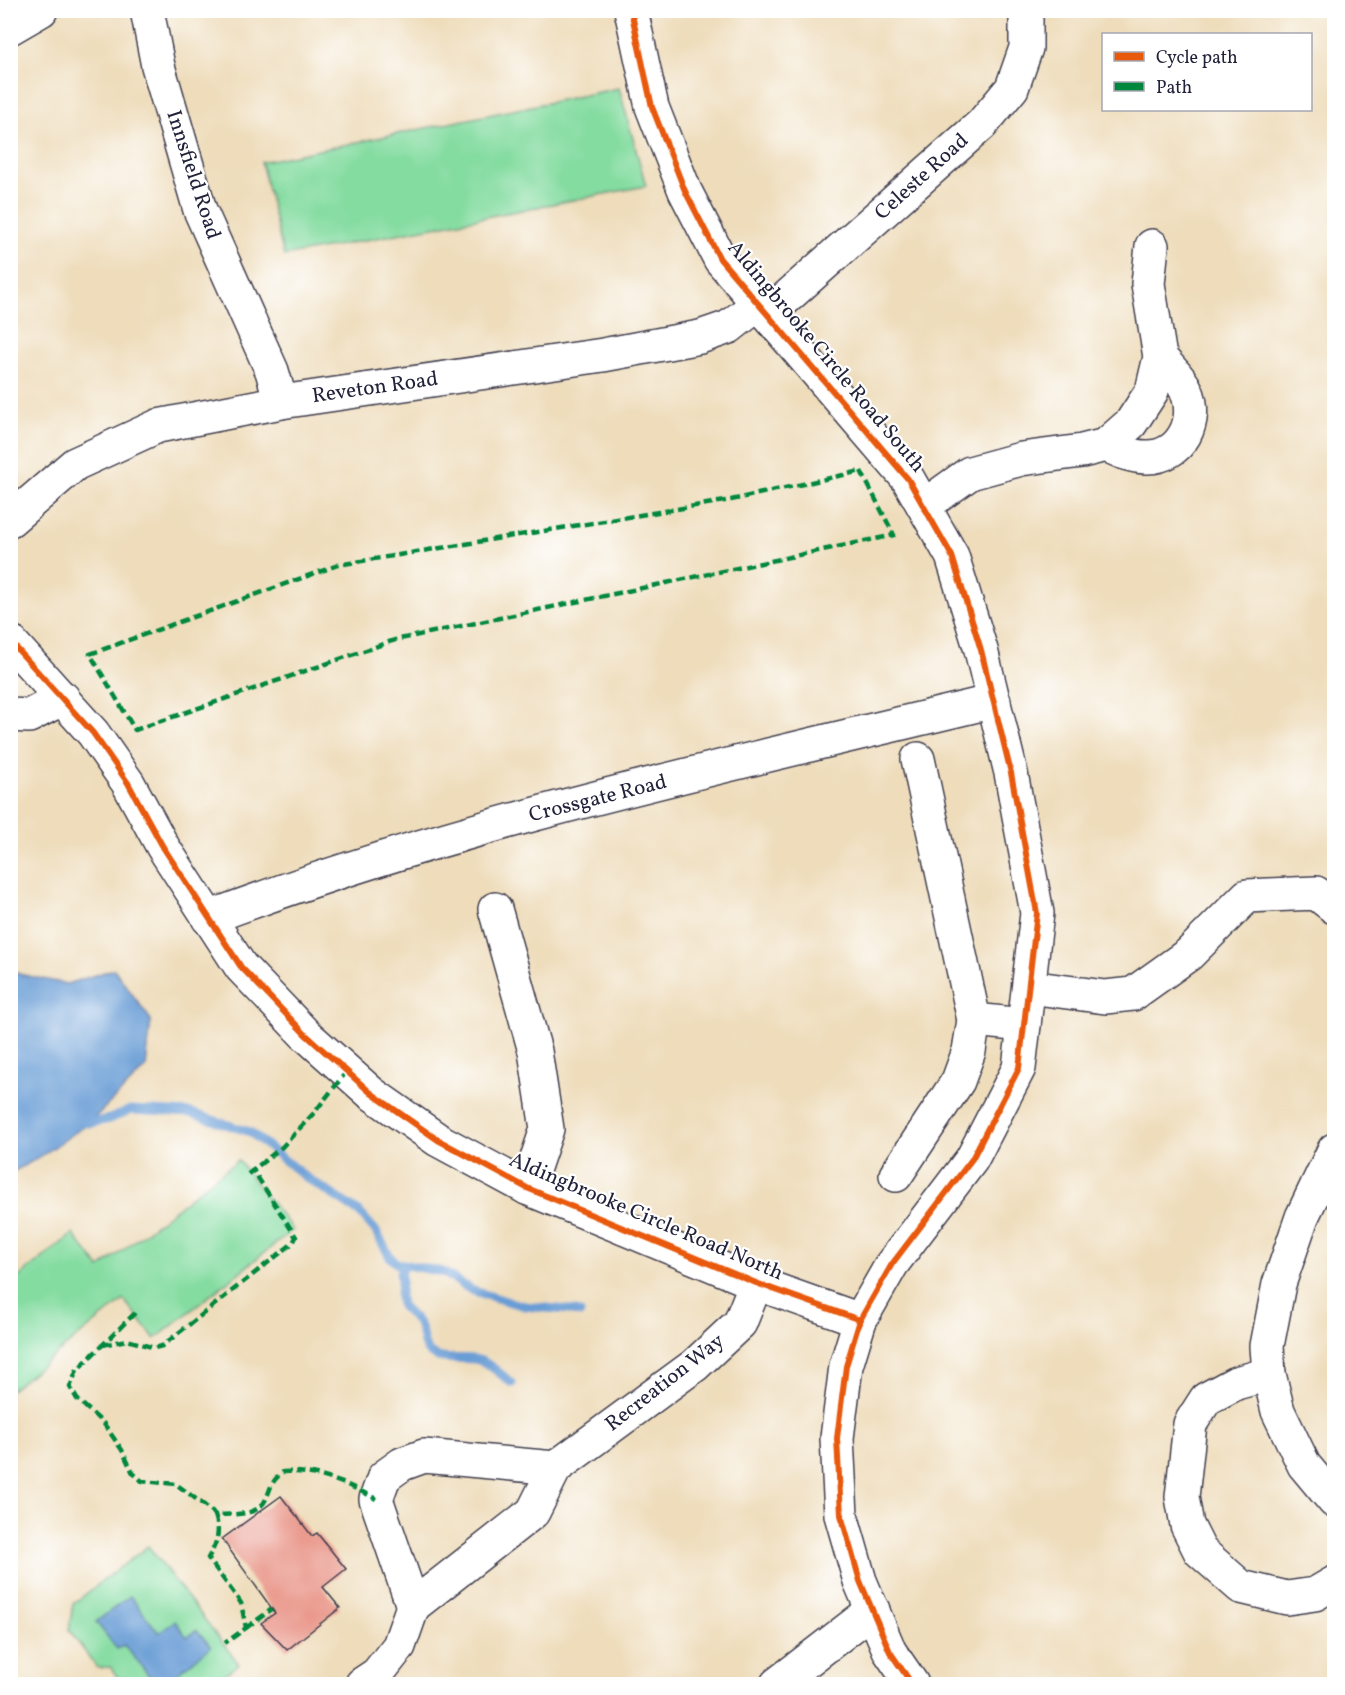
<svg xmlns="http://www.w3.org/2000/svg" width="1345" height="1695" font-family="Vollkorn,serif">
<rect width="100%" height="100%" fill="#fff"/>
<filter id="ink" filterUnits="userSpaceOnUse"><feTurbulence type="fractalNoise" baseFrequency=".0167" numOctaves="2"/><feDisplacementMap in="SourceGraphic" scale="12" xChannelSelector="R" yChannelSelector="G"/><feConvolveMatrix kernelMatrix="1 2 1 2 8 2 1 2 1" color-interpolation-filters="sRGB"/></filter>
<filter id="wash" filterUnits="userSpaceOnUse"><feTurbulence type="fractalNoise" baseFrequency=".008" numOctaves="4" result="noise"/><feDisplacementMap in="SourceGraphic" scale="24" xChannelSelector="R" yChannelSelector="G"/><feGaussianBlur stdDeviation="1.35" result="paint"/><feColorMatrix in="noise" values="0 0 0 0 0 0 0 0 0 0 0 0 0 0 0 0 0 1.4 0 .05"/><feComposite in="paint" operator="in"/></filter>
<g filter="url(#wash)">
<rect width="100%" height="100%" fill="#eedcba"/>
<g fill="#84dca0" stroke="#537f6e" stroke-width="1.5">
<path d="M619,88L646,186L284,256L261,162Z"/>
<path d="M238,1160L293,1230L155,1339L124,1300L11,1390V1283L73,1234L100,1268Z"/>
<path d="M148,1546L239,1664L211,1684H123L110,1667L97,1668L69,1630L73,1604Z"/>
</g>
<g fill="#699dd5" stroke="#466088" stroke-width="1.5">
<path d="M11,968L19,974L67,984L114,969L151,1020L146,1068L89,1123L38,1158L11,1173Z"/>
<path d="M130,1596L159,1633L175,1621L187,1637L197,1630L211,1647L163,1684H156L124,1645L117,1649L96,1622Z"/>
</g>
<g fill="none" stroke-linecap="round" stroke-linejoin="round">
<g stroke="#699dd5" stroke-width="9">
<path d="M82,1117L84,1121L89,1123L110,1119L130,1110L191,1113L250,1132L304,1176L359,1212L375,1230L390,1257L396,1263L443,1272L471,1290L506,1301L525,1306L568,1310L580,1313"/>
<path d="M404,1264L400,1273C404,1283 397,1294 401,1304C405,1313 415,1317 419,1325C424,1333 421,1343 428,1351C441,1365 466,1354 482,1361C492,1366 503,1376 512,1383"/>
</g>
</g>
<g id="blocks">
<path fill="#ea9a8d" d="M281,1496L312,1536L317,1533L346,1569L323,1587L340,1608L287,1650L261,1623L275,1613L222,1539Z"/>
</g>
</g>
<g filter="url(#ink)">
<use href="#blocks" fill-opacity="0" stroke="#413e4e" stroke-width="1.5"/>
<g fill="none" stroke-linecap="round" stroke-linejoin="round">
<g stroke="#413e4e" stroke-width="36">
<g id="minor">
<path d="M147,10L158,66L200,210L272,371L281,402"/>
<path d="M631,10L652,107L685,191L720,259L908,479L952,556L981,650L1011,773L1037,913L1019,1068L972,1159L892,1264L860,1320L846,1366L837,1438L841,1515L860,1581L890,1652L912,1684"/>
<path d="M10,28L41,10"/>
<path d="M768,314L982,124L1012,88L1026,48V10"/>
<path d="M1106,445C1119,451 1132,457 1146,457C1181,458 1200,420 1186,390C1181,378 1168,367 1160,357"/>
<path d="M924,506L970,473L1021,459L1082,451L1106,445L1131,423L1152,391L1160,357L1148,284L1152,246"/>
<path d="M10,520L75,464L158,426L281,402L603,355L700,337L729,327L758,304"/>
<path d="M10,641L93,733L128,783L163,847L241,967L305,1034L371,1093L438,1140L527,1188L756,1283L860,1320"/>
<path d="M10,715L29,716L63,698"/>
<path d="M918,759L974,1020L1024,1025"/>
<path d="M495,909L535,1051L547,1129L527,1188"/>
<path d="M208,918C462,822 730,765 994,701"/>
<path d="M1029,987L1105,997L1133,994L1189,954L1247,896L1316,893L1334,907"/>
<path d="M1334,1150L1302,1217L1279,1284L1267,1346L1269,1374L1278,1411L1304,1465L1334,1501"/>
<path d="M896,1175L958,1081L969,1051L974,1020"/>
<path d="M1269,1374L1236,1383L1206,1399L1190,1424L1182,1497L1187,1525L1200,1551L1241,1587L1287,1598L1315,1594L1334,1583"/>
<path d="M413,1606L376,1499L384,1477L402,1464L424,1456L555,1468"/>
<path d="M362,1684L377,1674L399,1646L413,1606L533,1512L555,1468L695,1365L740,1323L756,1283"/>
<path d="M777,1684L873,1610"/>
</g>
</g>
<use href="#minor" stroke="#fff" stroke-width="33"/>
<g stroke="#00873e" stroke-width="4.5" stroke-dasharray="9 4.5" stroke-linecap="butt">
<path d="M861,471L894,535L395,640L135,730L90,654L338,565L731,500Z"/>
<path d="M248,1174L282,1147L314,1113L347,1071"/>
<path d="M135,1313L77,1370L70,1387L77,1399L104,1424L122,1450L133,1473L142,1481L176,1484L212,1511L215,1515C232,1514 258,1517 266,1499C272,1485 271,1482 283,1472C315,1470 349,1484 376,1499"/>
<path d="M103,1345L127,1340L155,1348L162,1346L293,1243L296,1237L253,1170"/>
<path d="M215,1515C221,1532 217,1543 208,1558L241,1603L246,1628L225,1643"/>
<path d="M246,1628L272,1609"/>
</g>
<g stroke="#fff" stroke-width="10">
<g id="cycleway">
<path d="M631,10L652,107L685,191L720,259L908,479L952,556L981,650L1011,773L1037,913L1019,1068L972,1159L892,1264L860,1320L846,1366L837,1438L841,1515L860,1581L890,1652L912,1684"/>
<path d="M10,641L93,733L128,783L163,847L241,967L305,1034L371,1093L438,1140L527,1188L756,1283L860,1320"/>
</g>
</g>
<use href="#cycleway" stroke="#e8590c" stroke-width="6"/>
</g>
</g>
<g text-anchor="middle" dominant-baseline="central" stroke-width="4.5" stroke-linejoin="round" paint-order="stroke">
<g font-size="21" fill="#22223b" stroke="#fff">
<text transform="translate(193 175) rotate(72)">Innsfield Road</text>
<text transform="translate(922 177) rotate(-42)">Celeste Road</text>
<text transform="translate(826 357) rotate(50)">Aldingbrooke Circle Road South</text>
<text transform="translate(375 388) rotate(-8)">Reveton Road</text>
<text transform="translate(598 799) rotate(-14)">Crossgate Road</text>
<text transform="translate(646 1217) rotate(23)">Aldingbrooke Circle Road North</text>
<text transform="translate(665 1383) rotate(-38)">Recreation Way</text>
</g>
</g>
<rect width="1345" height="1695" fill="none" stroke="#fff" stroke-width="36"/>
<rect x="1102" y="33" width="210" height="78" fill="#ffffff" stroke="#a7a7b1" stroke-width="1.5"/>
<rect x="1114" y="52" width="30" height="9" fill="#e8590c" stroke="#a7a7b1" stroke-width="1.5"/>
<text x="1156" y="63" font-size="18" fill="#22223b">Cycle path</text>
<rect x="1114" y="82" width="30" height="9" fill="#00873e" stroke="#a7a7b1" stroke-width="1.5"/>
<text x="1156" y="93" font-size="18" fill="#22223b">Path</text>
</svg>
